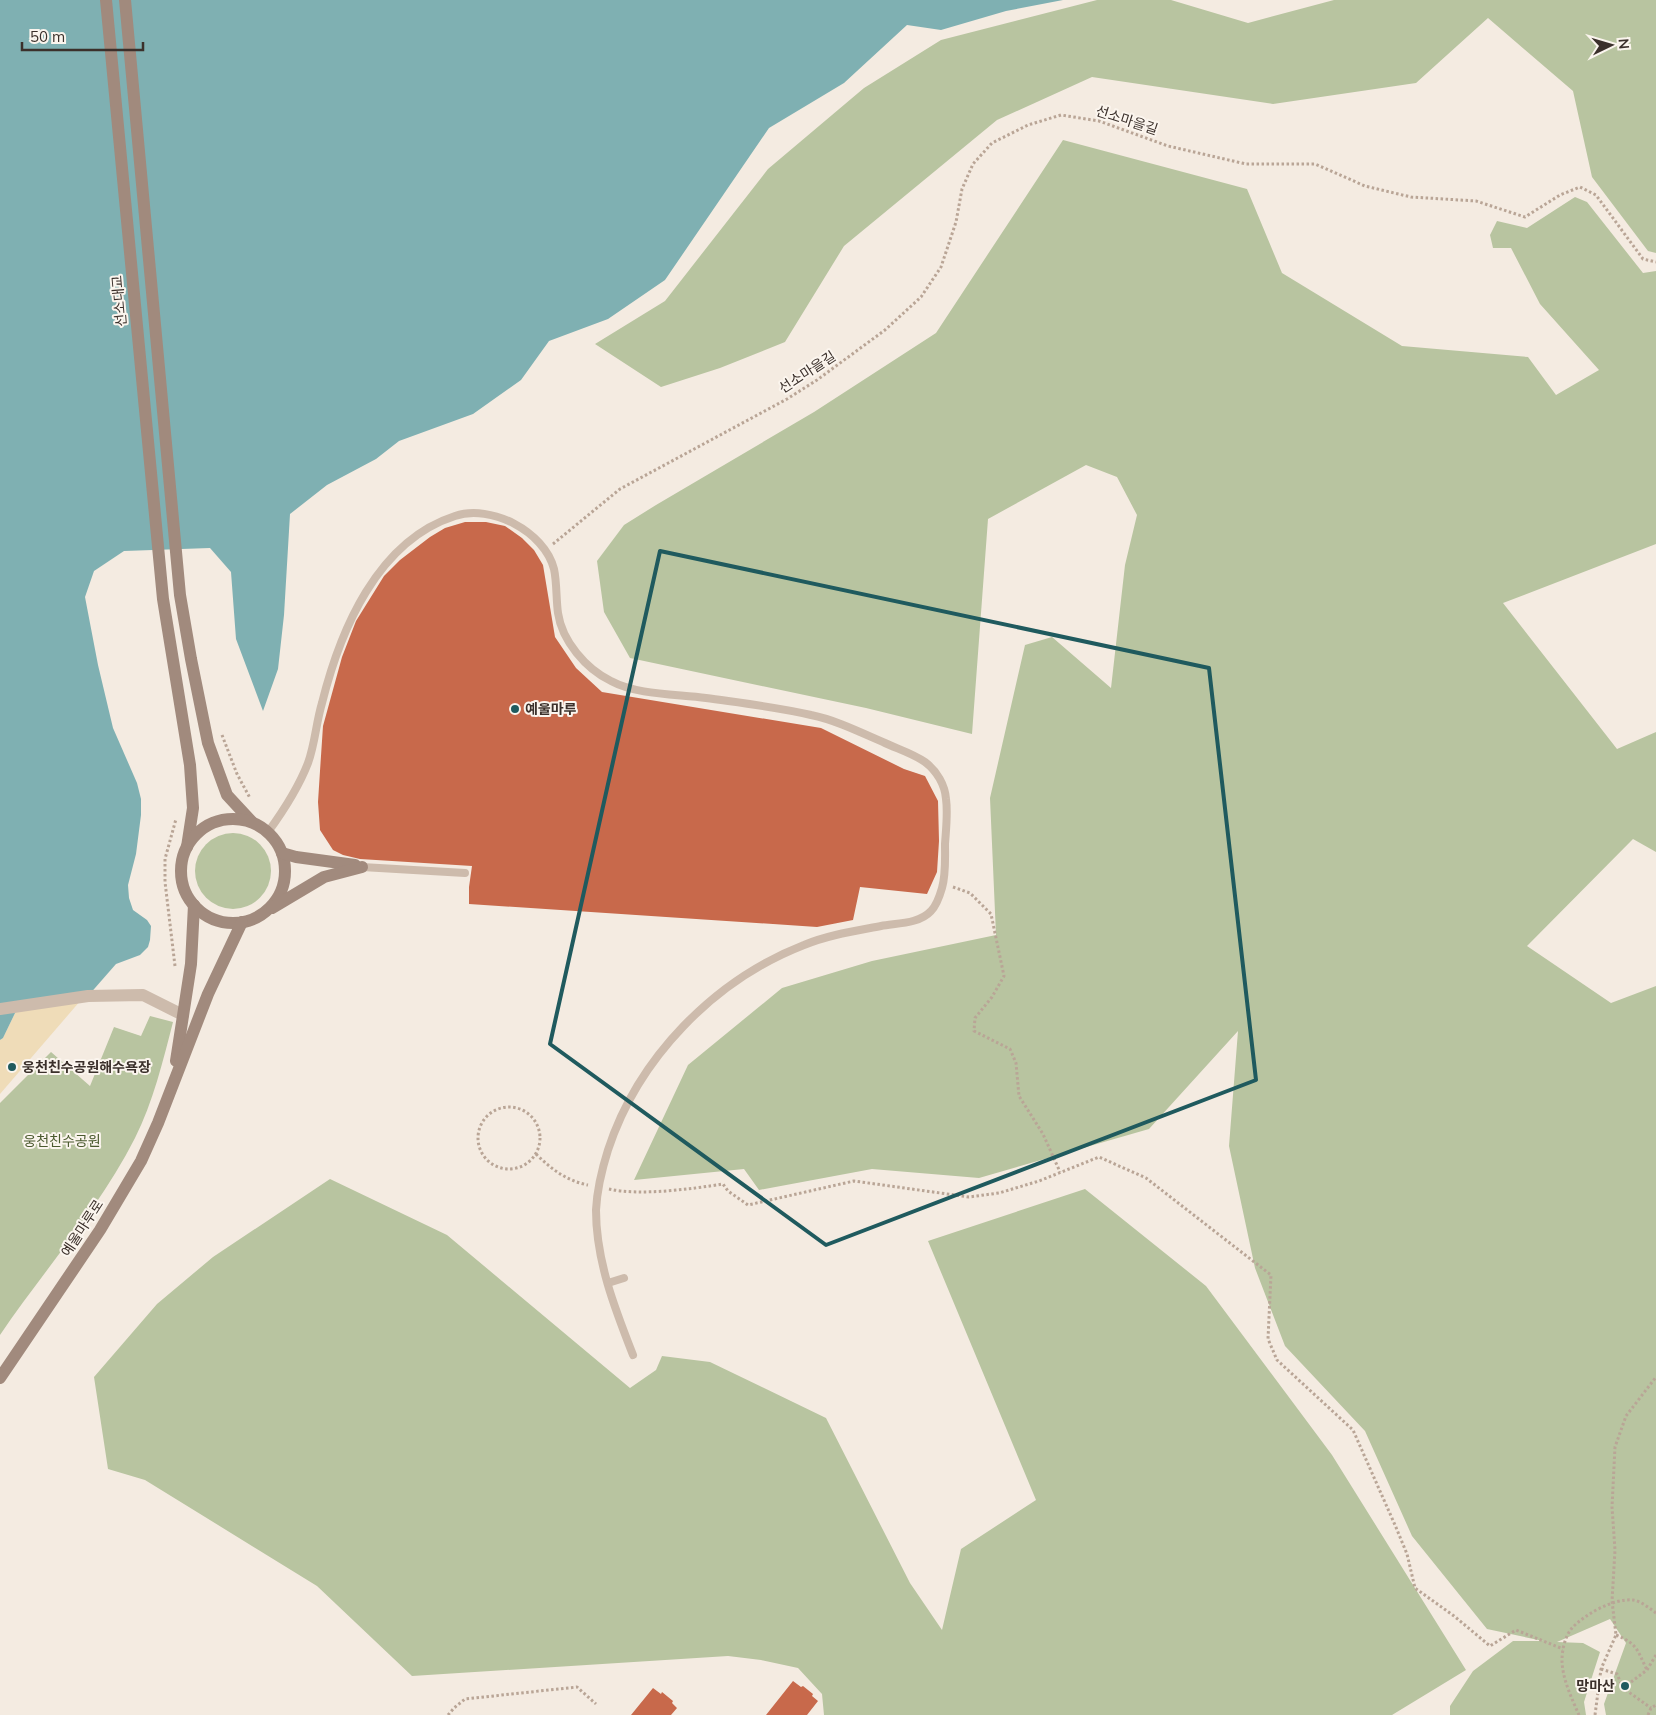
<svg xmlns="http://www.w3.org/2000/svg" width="1656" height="1715" font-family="Mulish,'Noto Sans KR',sans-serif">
<rect width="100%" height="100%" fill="#f4ebe1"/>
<g fill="#b8c4a0">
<path d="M1097,0H1171L1248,23L1334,0H1656V253L1648,251L1592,177L1573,91L1488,18L1416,83L1273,104L1092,77L997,120L844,246L785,342L720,368L661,387L595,344L665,301L768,169L864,88L941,40Z"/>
<path d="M1063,140L1247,189L1282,273L1402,346L1528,357L1556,395L1599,370L1540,304L1511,248H1493L1490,235L1497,221L1527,228L1575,197L1587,202L1643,273L1656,271V544L1503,603L1617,749L1656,732V852L1633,839L1527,946L1611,1003L1656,986V1715H1606L1604,1704L1626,1643L1610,1619L1557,1642L1583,1643L1600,1652L1584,1702L1586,1715H1450V1706L1473,1671L1513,1641H1543L1487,1629L1412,1536L1365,1431L1285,1346L1255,1268L1229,1146L1238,1031L1149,1129L979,1178L872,1169L759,1190L744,1169L634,1180L688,1065L782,988L872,961L996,935L990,798L1025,645L1052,637L1111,688L1125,565L1137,515L1117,477L1086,465L988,519L972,734L866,708L630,658L604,612L597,561L624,525L656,505L814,412L936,333Z"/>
<circle cx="233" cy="871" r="38"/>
<path d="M150,1016L173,1022C163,1061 153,1102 135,1138C99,1209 44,1270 0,1335V1103L51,1052L90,1086L114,1027L141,1036Z"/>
<path d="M330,1179L447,1235L630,1388L656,1370L662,1356L710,1362L826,1418L910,1583L942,1630L961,1549L1036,1500L928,1241L1085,1189L1206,1286L1332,1455L1466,1670L1392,1715H824L822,1694L798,1668L761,1660L728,1656L412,1676L317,1586L145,1480L108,1469L94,1377L157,1304L213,1257Z"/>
</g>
<path fill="#efdcb8" d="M81,1000L0,1094V1040L3,1038L16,1011Z"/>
<path fill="#7fb0b2" d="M0,0H1063L1006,11L941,30L907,25L844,83L769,128L665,280L608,319L549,341L521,380L473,414L399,441L376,459L327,485L290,514L284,615L278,669L263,711L236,639L231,572L210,548L124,551L94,571L85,597L98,665L113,728L137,783L141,799V815L136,854L128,885L129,898L133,910L147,920L151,926L150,940L148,947L140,955L116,964L88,996L16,1011L3,1038L0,1040Z"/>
<g fill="#c8694b">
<path d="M465,522H486L505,526L522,538L534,550L543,565L555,637L576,668L602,692L821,728L904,769L925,776L938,801L939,841L937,872L927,894L860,887L853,920L817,927L469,904V887L472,866L360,859L343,855L333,850L320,830L318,802L320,771L323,726L342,657L356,621L384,576L400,560L430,537L445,528Z"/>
<path d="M793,1681L801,1687L803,1686L813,1694L812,1696L818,1701L807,1715H766Z"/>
<path d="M653,1688L661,1694L662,1692L673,1701L672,1703L677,1708L671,1715H631Z"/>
</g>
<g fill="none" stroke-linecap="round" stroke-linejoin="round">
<g stroke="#b9a596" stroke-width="3" stroke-dasharray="2.5 2.5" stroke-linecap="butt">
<path d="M553,544L620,489L787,399L817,380L885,330L921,297L941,267L956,222L962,189L973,164L992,143L1028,125L1061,115L1099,121L1168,146L1246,164H1315L1365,186L1411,197L1476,201L1525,217L1560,195L1580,187L1596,195L1643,259L1656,262"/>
<path d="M222,735L237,774L250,798"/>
<path d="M953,887L970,893L991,914L1004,976L992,997L975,1018L974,1031L1010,1049L1016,1063L1019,1096L1043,1134L1060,1172"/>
<path d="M175,966L165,882V859L176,819"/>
<circle cx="509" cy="1138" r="31"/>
<path d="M536,1154C551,1169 567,1181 588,1185"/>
<path d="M609,1189C640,1196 691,1189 723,1184L728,1191L748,1205L854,1181L969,1197L999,1193L1039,1181L1099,1157L1146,1178L1271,1275L1268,1339L1277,1360L1353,1430L1395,1525L1407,1554L1415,1588L1454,1616L1490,1646L1516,1630L1563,1649"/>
<path d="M1616,1635C1638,1644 1637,1650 1647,1670"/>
<path d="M1601,1669L1617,1674L1623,1688L1651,1708"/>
<path d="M1623,1688L1647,1670L1656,1655"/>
<path d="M448,1715L454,1708L465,1699L577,1687L596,1704"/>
<path d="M1579,1715C1572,1699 1562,1678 1562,1660C1562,1650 1565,1636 1572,1628C1585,1614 1614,1598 1633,1600C1641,1601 1649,1608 1656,1613"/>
<path d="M1595,1715L1601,1669L1616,1635L1612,1601L1615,1550L1612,1507L1615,1447L1626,1416L1656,1377"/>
<path d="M1648,1715L1651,1708L1656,1705"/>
</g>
<g stroke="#cdbbac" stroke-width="8">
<path d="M268,832C284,810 298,789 308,763C315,744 316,723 322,703C340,631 377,541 455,516C491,504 544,531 554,569C557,583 556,599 558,613C562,641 586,669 611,681C637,695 676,694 706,698C741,703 777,707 811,715C836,720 862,733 885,743C898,749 914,754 925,762C937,771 945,785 946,799C948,813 946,829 945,844C945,858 946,874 942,888C940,895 936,906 931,911C919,924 897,923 881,926C855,931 828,935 804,945C714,980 638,1058 608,1150C602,1169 597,1190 596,1210C596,1261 615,1309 633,1355"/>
<path d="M362,867L465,873"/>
<path d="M608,1283L624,1278"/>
</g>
<path stroke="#cdbbac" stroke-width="12" d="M0,1009L88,996L143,995L183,1015"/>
<g stroke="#a18a7d" stroke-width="12">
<path d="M106,0L163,599L190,765L193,808L187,847"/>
<path d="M125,0L180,595L191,659L208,743L227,795L252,822"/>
<circle cx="233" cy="871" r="52"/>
<path d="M282,853L296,857L355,865"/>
<path d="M272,908L324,877L362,867"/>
<path d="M176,1061L191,964L194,905"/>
<path d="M0,1378L100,1230L141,1161L158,1123L208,994L242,922"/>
</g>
</g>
<path fill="none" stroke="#1f5a5e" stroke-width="4" stroke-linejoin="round" d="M660,551L1209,668L1256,1080L826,1245L550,1044Z"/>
<g fill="#1f5a5e" stroke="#fbf5ee" stroke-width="2">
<circle cx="515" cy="709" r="5"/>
<circle cx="12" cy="1067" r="5"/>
<circle cx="1625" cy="1686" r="5"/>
</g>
<g text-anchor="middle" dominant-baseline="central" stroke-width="4" stroke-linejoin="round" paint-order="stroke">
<g font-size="14" fill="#3b302b" stroke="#fbf5ee">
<text transform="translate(1127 120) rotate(18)">선소마을길</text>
<text transform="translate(119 301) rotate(-95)">선소대교</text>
<text transform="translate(807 372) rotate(-33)">선소마을길</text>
<text transform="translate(82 1228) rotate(-57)">예울마루로</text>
</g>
<g font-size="14" font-weight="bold" fill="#3b302b" stroke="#fbf5ee" text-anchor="start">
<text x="525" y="709">예울마루</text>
<text x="22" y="1067">웅천친수공원해수욕장</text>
<text x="1615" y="1686" text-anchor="end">망마산</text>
</g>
<g font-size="14" fill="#4a5a2e" stroke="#fbf5ee">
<text x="62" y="1141">웅천친수공원</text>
</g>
</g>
<g transform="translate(1611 45) rotate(85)" stroke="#fbf5ee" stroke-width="4" paint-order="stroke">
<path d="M0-4L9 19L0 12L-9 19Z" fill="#3b302b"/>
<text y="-8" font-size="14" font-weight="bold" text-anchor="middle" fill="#3b302b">N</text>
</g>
<path d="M22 42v8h121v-8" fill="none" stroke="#3b302b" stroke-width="2.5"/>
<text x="30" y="42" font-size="15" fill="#3b302b" stroke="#fbf5ee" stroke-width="4" paint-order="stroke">50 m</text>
</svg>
